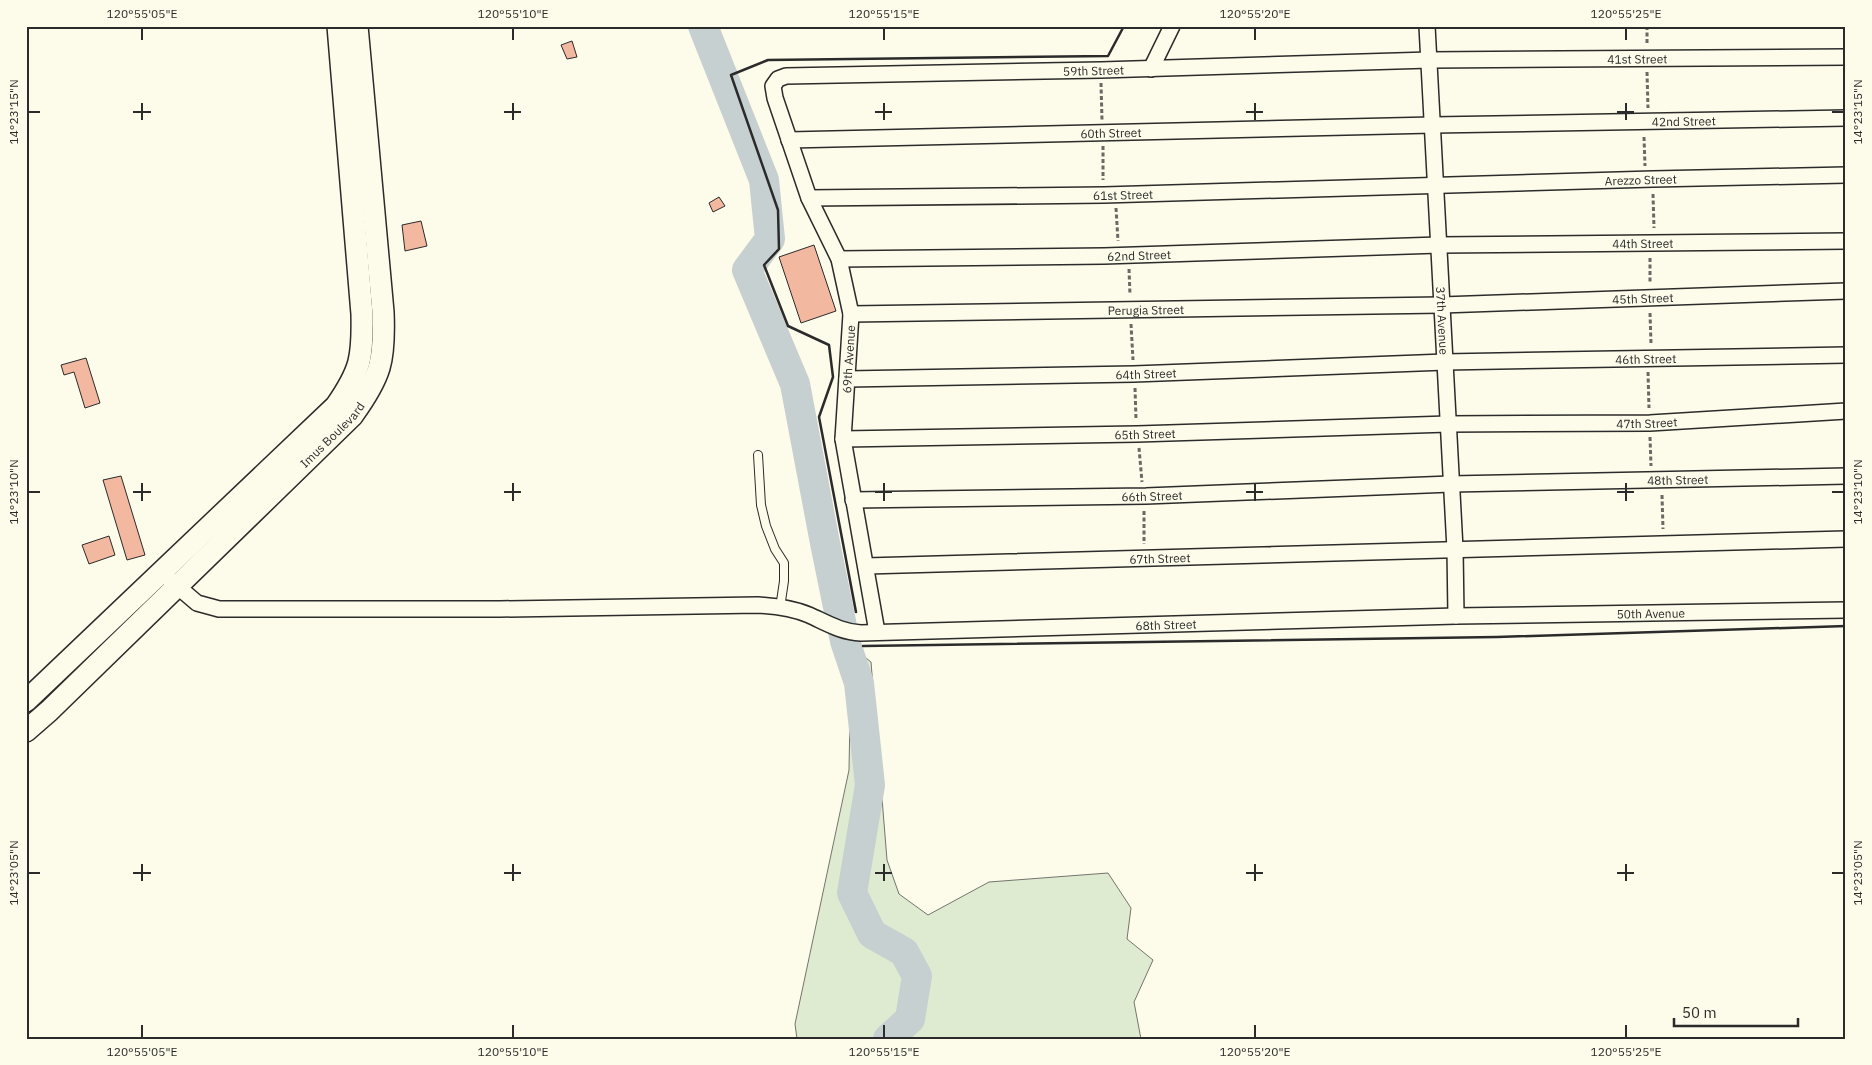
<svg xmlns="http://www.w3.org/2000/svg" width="1872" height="1065" font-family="'IBM Plex Sans',sans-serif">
<rect width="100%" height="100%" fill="#fdfbea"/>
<path fill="#deebd1" stroke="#74746e" d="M861,654L871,662L887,860L899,894L928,915L989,882L1108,873L1131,908L1127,939L1153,960L1134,1002L1141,1039H797L795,1024L849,770L850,715L841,656Z"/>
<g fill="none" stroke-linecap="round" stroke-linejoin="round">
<path stroke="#c7d0d0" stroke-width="30" d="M703,26L764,180L770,239L747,270L795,384L825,543L845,641L859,683L870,785L852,893L872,934L904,952L917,976L910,1019L888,1039"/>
</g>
<g fill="#f2b8a0" stroke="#2b2b2b">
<path d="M572,41L577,57L567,59L561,45Z"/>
<path d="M719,197L725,206L713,212L709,203Z"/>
<path d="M421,221L427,246L405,251L402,225Z"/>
<path d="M814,245L836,311L801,323L779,257Z"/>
<path d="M86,358L100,403L85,408L74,372L64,375L61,365Z"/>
<path d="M121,476L145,555L127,560L103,480Z"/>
<path d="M109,536L115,555L89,564L82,545Z"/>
</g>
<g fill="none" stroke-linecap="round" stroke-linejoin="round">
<g stroke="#2b2b2b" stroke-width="10">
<path id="lane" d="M758,455L761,505L766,526L775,549L784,563V581L780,608"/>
</g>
<g stroke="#2b2b2b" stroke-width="18">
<g id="street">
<path id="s1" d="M1427,26L1455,549L1456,616"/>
<path d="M1151,69L1172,26"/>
<path id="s2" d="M789,140L1433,125L1846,118"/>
<path id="s3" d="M809,198L1104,195L1653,179L1846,175"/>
<path id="s4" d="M839,259L1104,256L1439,245L1846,241"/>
<path id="s5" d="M851,314L1442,305L1846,291"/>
<path id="s6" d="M847,379L1134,374L1445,362L1846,355"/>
<path id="s7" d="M843,439L1137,434L1448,424L1650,423L1846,411"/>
<path id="s8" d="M853,500L1146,496L1451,484L1846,476"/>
<path id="s9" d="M866,566L1846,539"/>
<path id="s10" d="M170,580L197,603L219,609H500L758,605C775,606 793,608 809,615C827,623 841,632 861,633L1456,616L1846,610"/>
<path id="s11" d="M877,632L843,439L851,314L839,259L809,198L775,98L773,86L778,79L786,76L1101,70L1430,60L1846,57"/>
</g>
</g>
<g stroke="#2b2b2b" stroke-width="24">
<g id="secondary">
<path d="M26,701L336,406C361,370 363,357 362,314L338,26"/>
<path id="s12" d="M26,731L49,711L352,416C381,376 385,361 383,312L357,26"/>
</g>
</g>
<g stroke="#6a6964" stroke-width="3" stroke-dasharray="4 2.5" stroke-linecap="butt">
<path d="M1647,26V43"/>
<path d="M1647,72L1648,108"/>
<path d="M1101,83L1102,120"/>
<path d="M1644,137L1645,166"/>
<path d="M1103,146V180"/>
<path d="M1653,194L1654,228"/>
<path d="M1116,208L1118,241"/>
<path d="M1650,258V284"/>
<path d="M1129,269L1130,295"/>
<path d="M1650,313L1651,344"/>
<path d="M1131,324L1133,360"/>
<path d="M1648,372L1649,408"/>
<path d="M1135,388L1136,420"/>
<path d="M1650,437L1651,466"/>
<path d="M1139,448L1142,482"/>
<path d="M1662,495L1663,529"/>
<path d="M1144,511V544"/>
</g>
<use href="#lane" stroke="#fdfbea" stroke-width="8"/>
<use href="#street" stroke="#fdfbea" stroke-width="15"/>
<use href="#secondary" stroke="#fdfbea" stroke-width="21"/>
<g stroke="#2b2b2b" stroke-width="2.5">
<path d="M856,612L819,417L833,377L829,345L788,326L764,265L779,249L778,210L731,75L768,60L1108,56L1124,26"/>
<path d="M863,646L1497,637L1846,626"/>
</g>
</g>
<path fill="none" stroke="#2b2b2b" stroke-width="2" d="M142,28V40M513,28V40M884,28V40M1255,28V40M1626,28V40M142,103V120M513,103V120M884,103V120M1255,103V120M1626,103V120M28,112H40M133,112H151M504,112H521M875,112H892M1246,112H1263M1617,112H1634M1832,112H1844M142,483V501M513,483V501M884,483V501M1255,483V501M1626,483V501M28,492H40M133,492H151M504,492H521M875,492H892M1246,492H1263M1617,492H1634M1832,492H1844M142,864V881M513,864V881M884,864V881M1255,864V881M1626,864V881M28,873H40M133,873H151M504,873H521M875,873H892M1246,873H1263M1617,873H1634M1832,873H1844M142,1025V1038M513,1025V1038M884,1025V1038M1255,1025V1038M1626,1025V1038"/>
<g text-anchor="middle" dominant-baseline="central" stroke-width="4" stroke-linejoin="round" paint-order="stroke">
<g font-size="12" fill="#2b2b2b" stroke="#fdfbea">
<text stroke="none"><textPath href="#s11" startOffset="1432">41st Street</textPath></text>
<text stroke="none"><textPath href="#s11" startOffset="888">59th Street</textPath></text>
<text stroke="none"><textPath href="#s2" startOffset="895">42nd Street</textPath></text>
<text stroke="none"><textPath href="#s2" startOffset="322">60th Street</textPath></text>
<text stroke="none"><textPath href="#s3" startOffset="832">Arezzo Street</textPath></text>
<text stroke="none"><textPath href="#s3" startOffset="314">61st Street</textPath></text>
<text stroke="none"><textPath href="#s4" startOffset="804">44th Street</textPath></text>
<text stroke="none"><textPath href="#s4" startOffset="300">62nd Street</textPath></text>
<text stroke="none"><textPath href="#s5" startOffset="792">45th Street</textPath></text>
<text stroke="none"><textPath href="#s5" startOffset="295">Perugia Street</textPath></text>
<text stroke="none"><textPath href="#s1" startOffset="295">37th Avenue</textPath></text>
<text stroke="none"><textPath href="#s11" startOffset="276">69th Avenue</textPath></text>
<text stroke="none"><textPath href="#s6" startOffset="799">46th Street</textPath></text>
<text stroke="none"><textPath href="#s6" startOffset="299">64th Street</textPath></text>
<text stroke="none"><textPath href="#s7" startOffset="804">47th Street</textPath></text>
<text stroke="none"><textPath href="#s12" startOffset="426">Imus Boulevard</textPath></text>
<text stroke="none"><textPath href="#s7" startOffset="302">65th Street</textPath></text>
<text stroke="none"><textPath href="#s8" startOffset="825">48th Street</textPath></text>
<text stroke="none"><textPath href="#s8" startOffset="299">66th Street</textPath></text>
<text stroke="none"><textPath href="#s9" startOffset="294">67th Street</textPath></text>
<text stroke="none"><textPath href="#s10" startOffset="1495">50th Avenue</textPath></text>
<text stroke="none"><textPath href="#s10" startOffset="1010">68th Street</textPath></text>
</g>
</g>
<rect width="1872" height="1065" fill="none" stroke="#fdfbea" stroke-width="55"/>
<path d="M1674 1018v8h124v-8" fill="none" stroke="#2b2b2b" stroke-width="2.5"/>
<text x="1682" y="1018" font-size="15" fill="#2b2b2b" stroke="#fdfbea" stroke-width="4" paint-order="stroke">50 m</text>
<rect x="28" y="28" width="1816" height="1010" fill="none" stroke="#2b2b2b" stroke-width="2"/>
<g font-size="12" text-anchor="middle" fill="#2b2b2b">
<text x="142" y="18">120°55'05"E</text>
<text x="513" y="18">120°55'10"E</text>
<text x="884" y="18">120°55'15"E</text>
<text x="1255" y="18">120°55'20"E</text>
<text x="1626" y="18">120°55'25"E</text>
<text transform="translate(14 112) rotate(-90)" y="4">14°23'15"N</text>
<text transform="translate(1858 112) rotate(-90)" y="4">14°23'15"N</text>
<text transform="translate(14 492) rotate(-90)" y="4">14°23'10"N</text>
<text transform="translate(1858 492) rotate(-90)" y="4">14°23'10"N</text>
<text transform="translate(14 873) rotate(-90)" y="4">14°23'05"N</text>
<text transform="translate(1858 873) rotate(-90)" y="4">14°23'05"N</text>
<text x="142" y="1056">120°55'05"E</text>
<text x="513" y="1056">120°55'10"E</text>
<text x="884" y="1056">120°55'15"E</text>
<text x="1255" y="1056">120°55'20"E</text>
<text x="1626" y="1056">120°55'25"E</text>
</g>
</svg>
